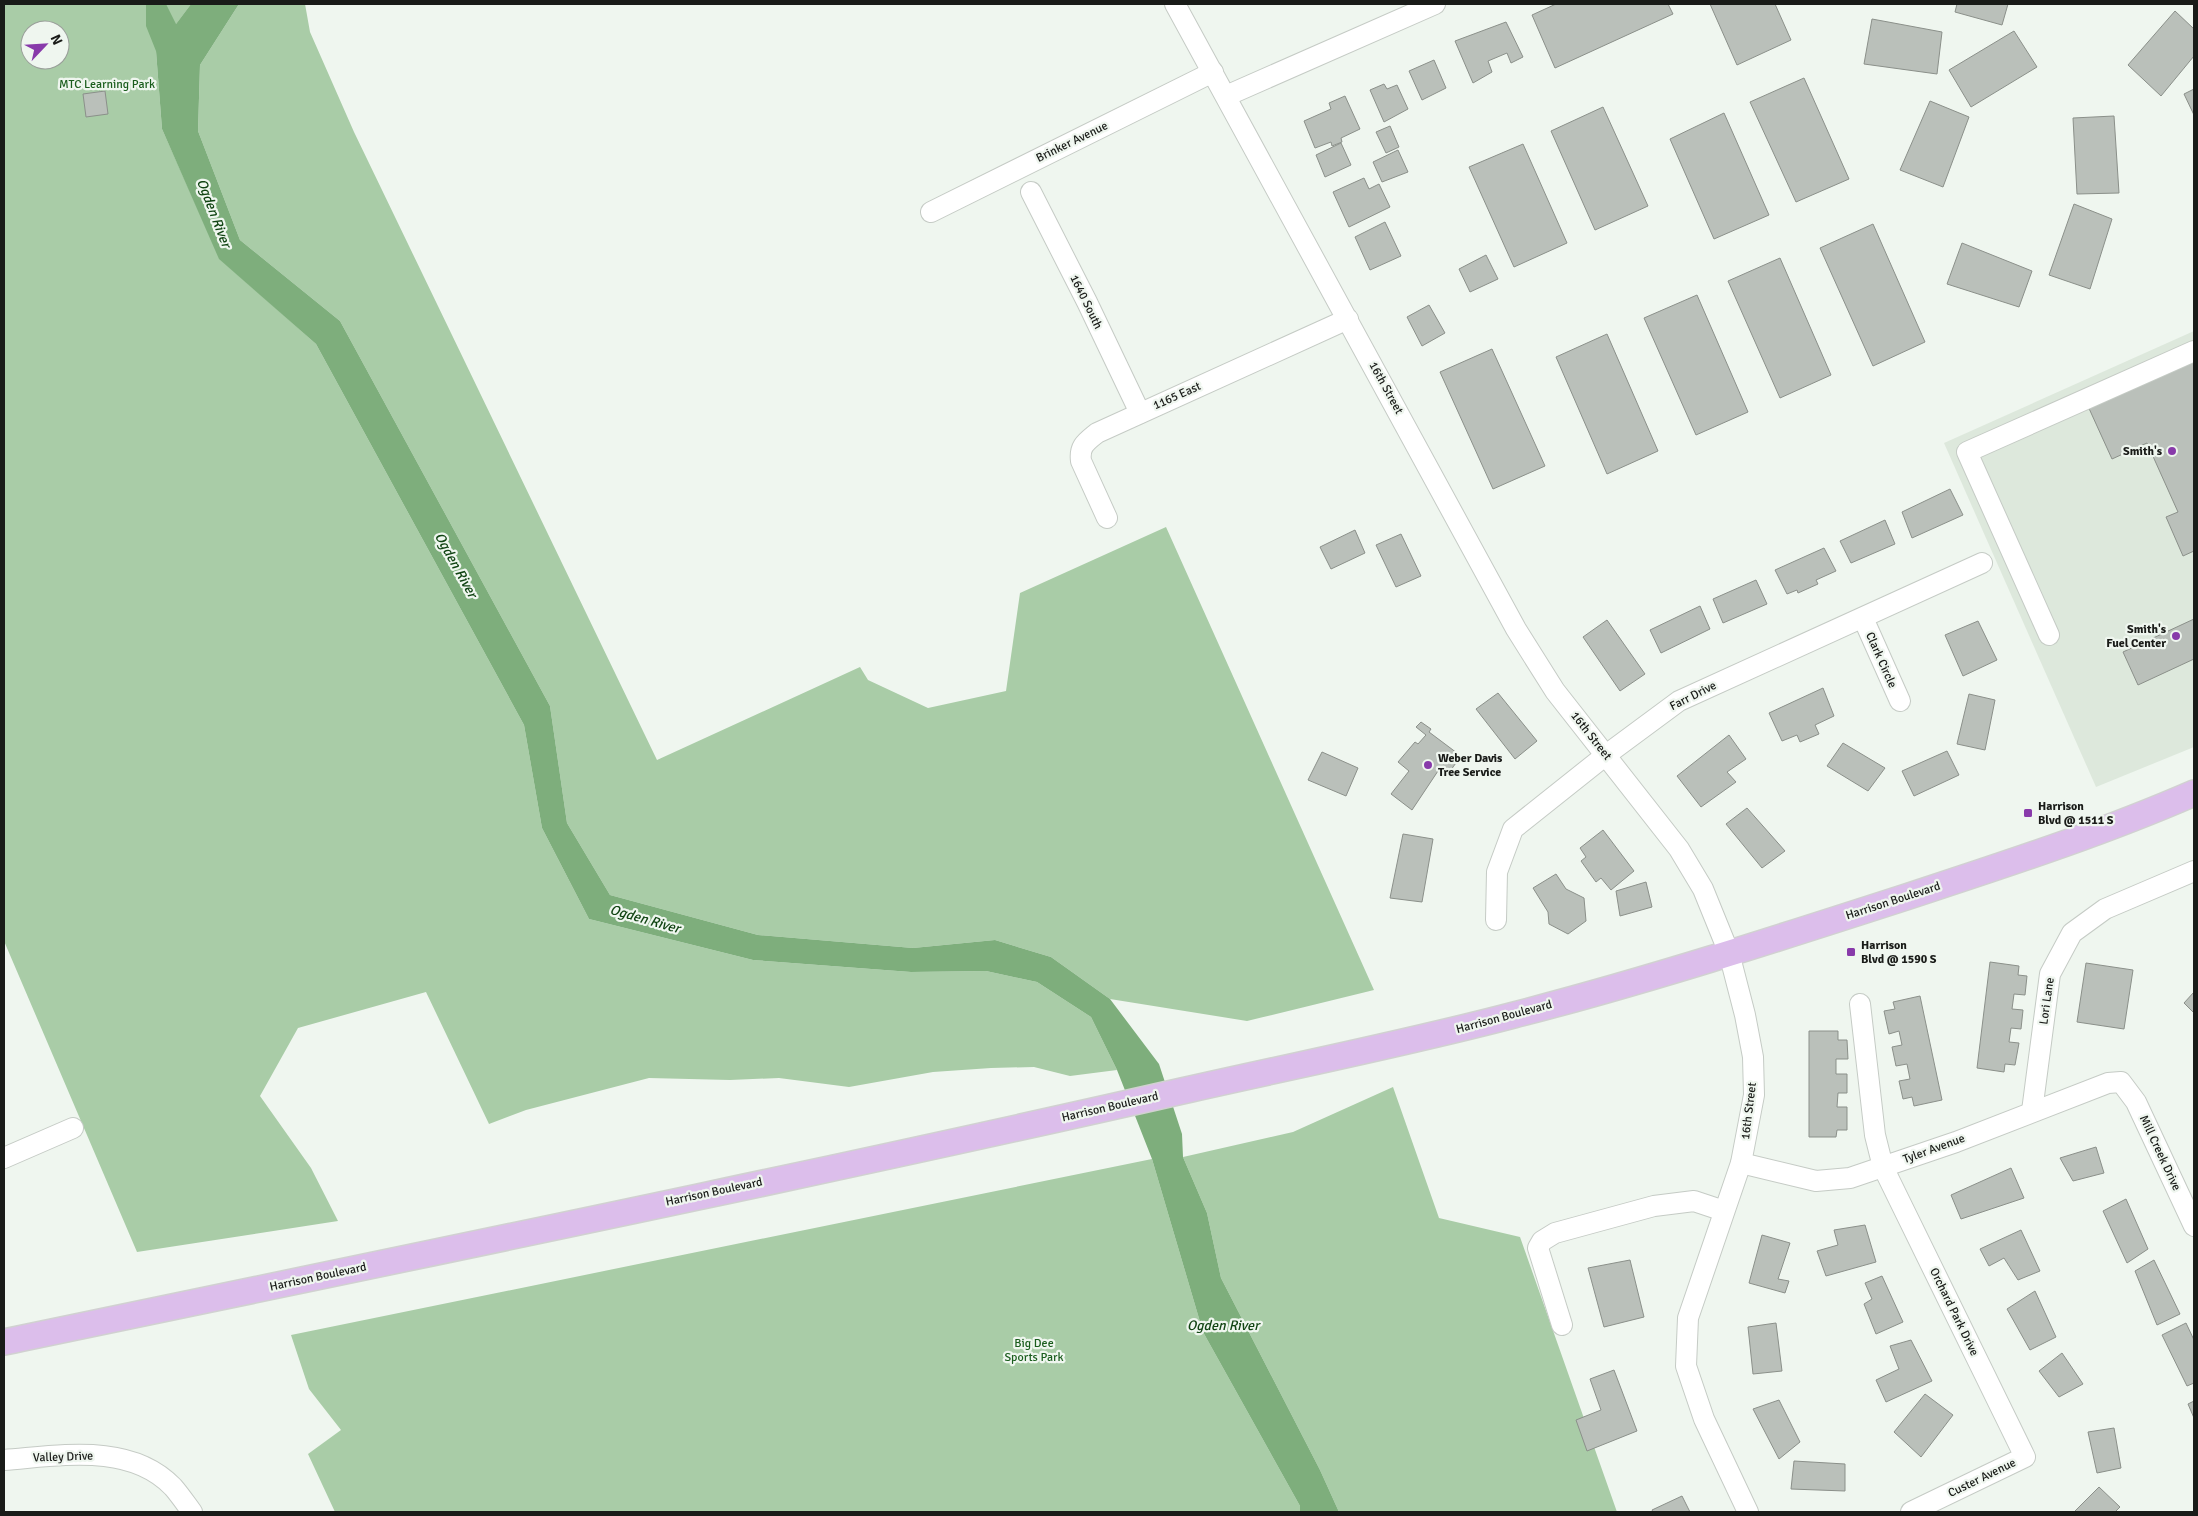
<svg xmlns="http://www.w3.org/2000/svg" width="2198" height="1516" font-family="Signika,sans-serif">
<rect width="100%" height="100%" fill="#eff6ef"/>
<path fill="#dde8dc" d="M2194,331V747L2096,787L1944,443Z"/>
<g fill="#a9cca7" fill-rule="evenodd">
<path d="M4,4H191L156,51L162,129L220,259L316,344L524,725L542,828L589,919L753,960L911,972L986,971L1037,982L1091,1017L1117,1070L1070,1076L1034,1067L991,1068L933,1072L849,1087L779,1078L730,1080L649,1078L526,1110L489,1124L426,992L298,1028L260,1096L311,1168L338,1221L137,1252L4,941ZM30,30H60V60H30Z"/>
<path d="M239,4H305L310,32L354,132L657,760L860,667L868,680L928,708L1006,691L1020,593L1166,527L1374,990L1247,1021L1110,999L1051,957L995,940L913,948L758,935L610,895L567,823L550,706L340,321L240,240L198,131L200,65Z"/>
<path d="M1393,1087L1439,1218L1520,1237L1617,1512H1339L1320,1470L1221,1278L1207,1213L1183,1157L1293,1132Z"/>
<path d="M1152,1159L1203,1332L1300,1506V1512H335L308,1454L341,1430L309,1389L291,1335Z"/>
</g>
<path fill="#7eae7c" d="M146,4H166L176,24L191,4H239L200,65L198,131L240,240L340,321L550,706L567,823L610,895L758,935L913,948L995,940L1051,957L1110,999L1159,1064L1182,1134L1183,1157L1207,1213L1221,1278L1320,1470L1339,1512H1300V1506L1203,1332L1152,1159L1117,1070L1091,1017L1037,982L986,971L911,972L753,960L589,919L542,828L524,725L316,344L219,259L162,129L156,51L146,26Z"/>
<g fill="#bac0ba" stroke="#8b908a">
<path d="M1556,4H1668L1673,14L1555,68L1532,15Z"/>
<path d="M1710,4H1775L1791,40L1737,65Z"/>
<path d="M1957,4H2008L2002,25L1955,12Z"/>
<path d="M2175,11L2194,29V56L2161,96L2128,65Z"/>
<path d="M1872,19L1942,32L1937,74L1864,64Z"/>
<path d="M1506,22L1523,57L1511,63L1507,53L1488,61L1492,72L1473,83L1455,41Z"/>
<path d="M2014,31L2037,67L1971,107L1949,70Z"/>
<path d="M1434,60L1446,88L1422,100L1409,71Z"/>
<path d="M1804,78L1849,179L1796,202L1750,102Z"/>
<path d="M1384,84L1387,89L1397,85L1408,109L1384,122L1370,90Z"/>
<path d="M2194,89V115L2184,94Z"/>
<path d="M105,91L108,114L86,117L83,94Z"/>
<path d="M1345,96L1360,129L1341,138L1342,142L1332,146L1331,142L1315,148L1304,121L1331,109L1329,103Z"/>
<path d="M1930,101L1969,117L1943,187L1900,170Z"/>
<path d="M1603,107L1648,206L1595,230L1551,131Z"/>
<path d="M1724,113L1769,215L1714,239L1670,139Z"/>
<path d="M2114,116L2119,193L2077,194L2073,118Z"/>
<path d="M1390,126L1399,147L1386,153L1376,132Z"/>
<path d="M1341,143L1351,165L1325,177L1316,155Z"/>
<path d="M1523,144L1567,243L1514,267L1469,167Z"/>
<path d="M1398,150L1408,172L1382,182L1373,162Z"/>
<path d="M1364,178L1369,189L1379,184L1390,207L1349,227L1333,192Z"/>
<path d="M2074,204L2112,219L2090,289L2049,275Z"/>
<path d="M1385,222L1401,256L1370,270L1355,237Z"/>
<path d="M1873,224L1925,342L1873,366L1820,248Z"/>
<path d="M1962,243L2032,271L2019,307L1947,284Z"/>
<path d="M1486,255L1498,279L1470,292L1459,269Z"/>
<path d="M1780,258L1831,375L1780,398L1728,281Z"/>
<path d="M1697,295L1748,412L1696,435L1644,318Z"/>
<path d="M1429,305L1445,333L1422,346L1407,317Z"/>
<path d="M1607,334L1658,451L1607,474L1556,357Z"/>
<path d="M1492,349L1545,466L1493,489L1440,372Z"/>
<path d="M2194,356V551L2183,556L2166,517L2178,512L2147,443L2112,459L2087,404Z"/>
<path d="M1950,489L1963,515L1912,538L1902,512Z"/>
<path d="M1885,520L1895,544L1851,563L1840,541Z"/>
<path d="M1355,530L1365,553L1331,569L1320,547Z"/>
<path d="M1401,534L1421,576L1396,587L1376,545Z"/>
<path d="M1824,548L1836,571L1816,580L1818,584L1798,593L1797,590L1787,594L1775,570Z"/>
<path d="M1756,580L1767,604L1723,623L1713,599Z"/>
<path d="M1700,606L1710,629L1661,653L1650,630Z"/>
<path d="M2194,619V659L2138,685L2123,652Z"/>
<path d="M1607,620L1645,674L1620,691L1583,637Z"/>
<path d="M1978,621L1997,660L1963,676L1945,635Z"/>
<path d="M1823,688L1834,716L1815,725L1819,734L1800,742L1797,735L1782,741L1769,713Z"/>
<path d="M1498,693L1537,741L1515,759L1476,709Z"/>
<path d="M1969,694L1995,700L1985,750L1957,744Z"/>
<path d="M1421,722L1431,729L1429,732L1461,756L1448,774L1440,768L1412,810L1391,794L1409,771L1398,762L1415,742L1418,744L1426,735L1416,727Z"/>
<path d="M1729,735L1746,759L1727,772L1736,782L1701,807L1677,776Z"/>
<path d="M1843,743L1885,768L1868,791L1827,766Z"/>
<path d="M1947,751L1959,775L1914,796L1902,771Z"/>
<path d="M1322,752L1358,768L1346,796L1308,780Z"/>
<path d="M1747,808L1785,851L1762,868L1726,824Z"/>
<path d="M1603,830L1634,871L1611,890L1601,878L1596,882L1581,861L1586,857L1580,848Z"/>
<path d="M1403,834L1433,839L1422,902L1390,898Z"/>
<path d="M1556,874L1566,889L1584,898L1586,921L1568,934L1549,924L1548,912L1533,888Z"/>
<path d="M1646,882L1652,907L1620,916L1616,891Z"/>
<path d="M1990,962L2019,966L2018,975L2027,976L2025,995L2014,994L2012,1009L2023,1010L2021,1029L2011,1028L2009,1042L2019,1043L2015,1065L2005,1064L2004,1072L1977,1068Z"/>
<path d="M2086,963L2133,970L2124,1029L2077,1022Z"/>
<path d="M2194,992V1013L2184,1003Z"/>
<path d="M1920,996L1942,1100L1914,1106L1912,1097L1903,1099L1899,1081L1910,1079L1907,1064L1896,1066L1892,1047L1902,1045L1899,1031L1889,1034L1884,1011L1895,1009L1893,1002Z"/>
<path d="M1809,1031H1838V1040H1847L1848,1059H1836V1074H1847V1093H1838L1837,1107H1847V1130H1837L1836,1137H1809Z"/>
<path d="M2096,1147L2104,1173L2073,1181L2060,1158Z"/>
<path d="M2011,1168L2024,1198L1961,1219L1951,1195Z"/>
<path d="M2126,1199L2148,1249L2127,1263L2103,1211Z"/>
<path d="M1865,1225L1876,1262L1826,1276L1817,1251L1838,1245L1834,1230Z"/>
<path d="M2021,1230L2040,1271L2018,1280L2004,1258L1989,1266L1980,1249Z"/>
<path d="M1762,1235L1790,1243L1778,1279L1789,1281L1785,1293L1749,1283Z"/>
<path d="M1630,1260L1644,1317L1604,1327L1588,1268Z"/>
<path d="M2154,1260L2180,1314L2157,1325L2135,1271Z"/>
<path d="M1882,1276L1903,1322L1876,1334L1864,1304L1872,1299L1865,1283Z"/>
<path d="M2035,1291L2056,1337L2030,1350L2007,1309Z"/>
<path d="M1776,1323L1782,1371L1753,1374L1748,1327Z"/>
<path d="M2186,1323L2194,1340V1383L2187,1386L2162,1335Z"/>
<path d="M1911,1340L1932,1381L1886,1402L1876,1380L1899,1369L1890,1346Z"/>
<path d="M2062,1353L2083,1384L2059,1397L2039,1371Z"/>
<path d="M1614,1370L1637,1431L1587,1451L1576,1420L1601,1410L1590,1379Z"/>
<path d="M1925,1394L1953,1415L1921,1457L1894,1432Z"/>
<path d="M1779,1400L1800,1442L1779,1459L1753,1409Z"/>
<path d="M2194,1401V1418L2188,1404Z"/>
<path d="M2114,1428L2121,1468L2097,1473L2088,1432Z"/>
<path d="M1794,1461L1845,1464V1491L1791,1489Z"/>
<path d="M2099,1487L2120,1507L2115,1512H2074Z"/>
<path d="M1682,1496L1690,1512H1653L1652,1510Z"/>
</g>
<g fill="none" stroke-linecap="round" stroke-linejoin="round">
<g stroke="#c5cbc5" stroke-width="22">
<g id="minor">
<path d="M1175,4L1516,629L1555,691L1679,849L1703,889L1729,953L1745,1015L1753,1057L1754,1095L1741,1163L1688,1318L1686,1366L1704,1419L1748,1512"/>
<path d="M1226,96L1435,4"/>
<path d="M1031,192L1087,302L1140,413"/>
<path d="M931,212L1213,72"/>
<path d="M1107,518L1081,461C1079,446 1086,442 1097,433L1348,319"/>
<path d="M1863,618L1900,701"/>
<path d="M2049,635L1967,452L2194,351"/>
<path d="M1496,920L1497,872L1513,829L1606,755L1679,701L1982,563"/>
<path d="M1860,1004L1875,1135L1883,1167L2025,1457L1911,1512"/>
<path d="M2032,1111L2050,974L2072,933L2105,909L2194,871"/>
<path d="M4,1158L73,1128"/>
<path d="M1741,1163L1816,1181L1850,1178L1956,1142L2108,1083L2121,1082L2136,1102L2194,1226"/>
<path d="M1562,1325L1538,1248L1542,1241L1555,1233L1654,1206L1694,1201L1724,1211"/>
<path d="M4,1460C59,1456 130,1442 173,1487C180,1495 186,1504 192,1512"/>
</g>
</g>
<g stroke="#d1d1d1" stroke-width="28">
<path id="major" d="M4,1342C397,1260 790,1180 1182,1091C1292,1066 1404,1044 1514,1015C1646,981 1776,939 1906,897C2003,865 2100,834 2194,793"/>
</g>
<use href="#minor" stroke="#fff" stroke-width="20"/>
<use href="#major" stroke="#dcbeeb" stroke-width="25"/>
</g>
<g fill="#883aaa" stroke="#eff6ef" stroke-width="2">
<circle cx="2172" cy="451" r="5"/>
<circle cx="2176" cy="636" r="5"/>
<circle cx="1428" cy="765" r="5"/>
<rect x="2023" y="808" width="10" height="10" rx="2.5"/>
<rect x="1846" y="947" width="10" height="10" rx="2.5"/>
</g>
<g text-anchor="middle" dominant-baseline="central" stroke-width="4.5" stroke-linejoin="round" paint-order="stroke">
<g font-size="12" fill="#1a5d1d" stroke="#eff6ef">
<text x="107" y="84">MTC Learning Park</text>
<text x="1034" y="1343">Big Dee<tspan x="1034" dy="14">Sports Park</tspan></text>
</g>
<g font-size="12" fill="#191b18" stroke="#eff6ef">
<text transform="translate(1072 142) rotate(-26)">Brinker Avenue</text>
<text transform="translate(1086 302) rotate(64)">1640 South</text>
<text transform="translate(1386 388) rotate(61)">16th Street</text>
<text transform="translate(1177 396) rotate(-24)">1165 East</text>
<text transform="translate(1881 660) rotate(66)">Clark Circle</text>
<text transform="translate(1693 696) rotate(-27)">Farr Drive</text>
<text transform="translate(1591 736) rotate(52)">16th Street</text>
<text transform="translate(1893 901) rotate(-18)">Harrison Boulevard</text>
<text transform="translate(2047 1001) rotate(-82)">Lori Lane</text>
<text transform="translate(1504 1017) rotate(-15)">Harrison Boulevard</text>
<text transform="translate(1110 1107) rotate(-13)">Harrison Boulevard</text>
<text transform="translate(1749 1111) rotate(-83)">16th Street</text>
<text transform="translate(1934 1149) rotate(-20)">Tyler Avenue</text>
<text transform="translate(2160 1153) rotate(65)">Mill Creek Drive</text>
<text transform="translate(714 1192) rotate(-12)">Harrison Boulevard</text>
<text transform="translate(318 1277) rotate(-12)">Harrison Boulevard</text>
<text transform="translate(1954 1312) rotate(64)">Orchard Park Drive</text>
<text transform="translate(63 1457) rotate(-2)">Valley Drive</text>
<text transform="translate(1982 1478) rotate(-26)">Custer Avenue</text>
</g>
<g font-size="12" font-weight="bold" fill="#191b18" stroke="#eff6ef" text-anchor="start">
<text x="2162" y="451" text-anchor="end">Smith's</text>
<text x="2166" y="629" text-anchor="end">Smith's<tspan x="2166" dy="14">Fuel Center</tspan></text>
<text x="1438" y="758">Weber Davis<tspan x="1438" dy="14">Tree Service</tspan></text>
<text x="2038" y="806">Harrison<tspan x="2038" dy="14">Blvd @ 1511 S</tspan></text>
<text x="1861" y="945">Harrison<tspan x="1861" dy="14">Blvd @ 1590 S</tspan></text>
</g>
<g font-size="14" font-style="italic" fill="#114413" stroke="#eff6ef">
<text transform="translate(214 213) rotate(69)">Ogden River</text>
<text transform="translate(456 565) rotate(61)">Ogden River</text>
<text transform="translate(645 919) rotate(16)">Ogden River</text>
<text x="1223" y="1325">Ogden River</text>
</g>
</g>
<rect width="2198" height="1516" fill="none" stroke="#191b18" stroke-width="10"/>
<g transform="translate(45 45) rotate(65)"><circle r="24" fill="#eff6ef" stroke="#999e99"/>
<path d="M0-4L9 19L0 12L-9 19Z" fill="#883aaa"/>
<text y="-8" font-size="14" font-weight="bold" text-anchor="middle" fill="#191b18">N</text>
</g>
</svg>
